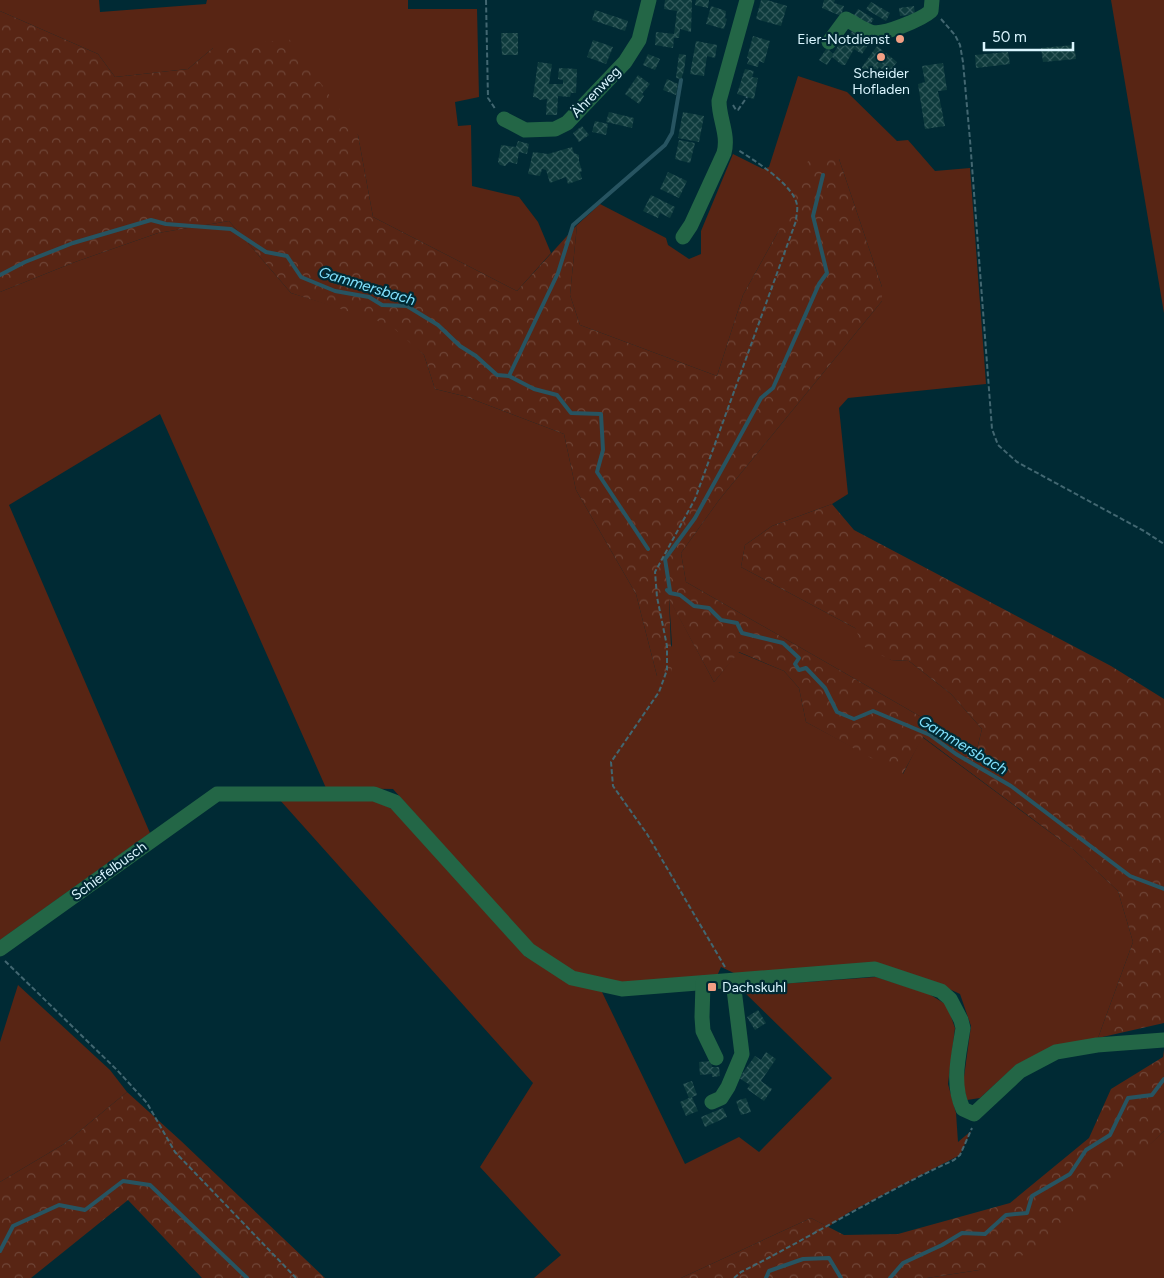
<svg xmlns="http://www.w3.org/2000/svg" width="1164" height="1278" font-family="Figtree,sans-serif">
<defs>
<pattern id="forest-crowns" width="20" height="18" patternUnits="userSpaceOnUse" patternTransform="scale(1.25)"><rect width="20" height="18" fill="#582514"/><path d="M2 6a3 3 0 1 1 6 0M12 15a3 3 0 1 1 6 0" fill="none" stroke="#6f4537"/></pattern>
<pattern id="building-cross-hatch" width="8" height="8" patternUnits="userSpaceOnUse" patternTransform="scale(1.25)"><rect width="8" height="8" fill="#0e3b3d"/><path d="M0 0l8 8M0 8l8-8" fill="none" stroke="#30585a"/></pattern>
</defs>
<rect width="100%" height="100%" fill="#002a34"/>
<g fill="#582514">
<path d="M0,0H99L100,12L206,4L207,0H408V9H477L479,97L455,102L458,126L471,125L472,186L519,197L538,222L551,253L517,291L373,217L358,135L213,48L188,69L115,77L98,54L0,11Z"/>
<path d="M1111,0H1164V313Z"/>
<path d="M798,76L847,92L897,141L908,140L935,171L970,168L986,384L848,398L839,408L848,494L832,504L772,526L745,545L741,567L855,628L891,660L909,661L951,694L982,729L977,749L686,582L681,553L719,500L882,301V287L839,159L778,232L743,295L717,376L580,325L570,295L577,225L600,204L666,238L668,245L689,259L701,254V231L733,154L763,169L769,167Z"/>
<path d="M229,221L291,293L393,324L424,355L435,389L464,396L564,434L576,490L636,594L657,676L672,645L669,598L714,682L738,652L784,671L799,688L806,722L903,774L922,737L1074,850L1118,891L1133,942L1098,1038L1052,1047L1016,1065L980,1098L967,1100L963,1084L971,1026L960,994L945,987L878,963L736,974L721,967L717,976L622,983L576,973L533,946L393,789L326,788L160,414L9,505L150,833L0,940V292L75,262L158,233Z"/>
<path d="M279,799L376,801L394,810L526,957L602,992L685,1164L739,1137L759,1152L832,1078L739,987L876,977L929,994L947,1005L955,1028L948,1084L956,1113L958,1142L971,1131L960,1155L848,1213L828,1227L811,1218L681,1278H534L561,1255L480,1167L533,1083Z"/>
<path d="M18,985L110,1070L127,1092L64,1144L0,1182V1042Z"/>
<path d="M1164,1131V1278H927L979,1270L1149,1145Z"/>
</g>
<g fill="url(#forest-crowns)">
<path d="M0,11L98,54L115,77L188,69L213,48L289,39L358,135L373,217L517,291L577,225L570,295L580,325L717,376L743,295L778,232L808,161L839,159L882,287V301L719,500L681,553L686,582L977,749L982,729L951,694L909,661L891,660L863,646L855,628L741,567L745,545L772,526L832,504L854,530L1111,666L1164,699V1023L1098,1038L1133,942L1118,891L1074,850L923,737L902,775L806,722L799,688L784,671L739,652L714,682L669,599L672,672L657,676L636,594L576,490L564,434L464,396L435,389L424,355L390,325L291,293L229,221L158,233L75,262L0,292Z"/>
<path d="M1164,1050V1131L1044,1248L979,1270L927,1278H681L811,1218L844,1235L898,1234L1010,1203L1089,1138L1111,1089L1163,1057Z"/>
<path d="M127,1092L180,1140L325,1278H202L128,1200L31,1278H0V1182L64,1144Z"/>
</g>
<g fill="none" stroke-linecap="round" stroke-linejoin="round">
<g stroke="#275461" stroke-width="4">
<path d="M0,275L25,262L73,243L151,220L166,224L231,229L266,252L287,256L301,277L335,291L369,297L382,305L407,306L438,325L460,346L476,356L497,375L509,376L534,389L557,395L571,413L601,414L603,450L597,472L648,549"/>
<path d="M509,376L558,273L573,225L665,145L672,133L681,80"/>
<path d="M667,590L670,593L680,595L694,606L709,608L721,620L737,623L742,633L783,643L799,658L795,664L799,670L806,668L825,688L837,712L854,719L873,711L930,735L956,754L1011,786L1130,876L1164,889"/>
<path d="M670,591L665,559L695,518L761,398L773,388L819,284L827,273L813,216L823,175"/>
<path d="M0,1251L13,1226L59,1205L85,1210L123,1181L150,1185L247,1278"/>
<path d="M766,1278L769,1271L803,1259L829,1258L841,1278"/>
<path d="M890,1278L903,1263L942,1245L962,1233L985,1234L1006,1215L1027,1213L1032,1196L1070,1174L1086,1150L1110,1135L1128,1098L1152,1095L1164,1079"/>
</g>
</g>
<g fill="url(#building-cross-hatch)">
<path d="M665,0H692L691,32L680,29L679,38H674L673,48L655,45L656,32L674,34L677,11L664,9Z"/>
<path d="M696,0H709L708,8L695,5Z"/>
<path d="M761,0H767L787,6L781,26L756,19Z"/>
<path d="M824,0H835L834,3L844,6L841,16L822,8Z"/>
<path d="M871,2L890,13L886,21L866,9Z"/>
<path d="M711,6L726,11L725,18L727,19L724,29L706,24Z"/>
<path d="M914,6L915,14L900,16L899,8Z"/>
<path d="M858,9L874,19L868,27L853,17Z"/>
<path d="M595,10L628,21L625,31L592,20Z"/>
<path d="M852,31L870,42L862,54L854,49L845,65H842L832,57L827,65L819,60L826,49H828L833,54L841,41L845,43Z"/>
<path d="M501,33H518V55H502Z"/>
<path d="M901,33L906,42L900,46L895,36Z"/>
<path d="M753,36L770,41L764,63L759,61L758,67L747,64L749,59L747,58Z"/>
<path d="M593,40L613,47L606,64L587,57Z"/>
<path d="M696,41L717,45L715,58L707,56L704,76L690,74Z"/>
<path d="M1074,45L1076,59L1043,62L1041,48Z"/>
<path d="M877,46L897,62L888,74L879,67L872,79L859,71Z"/>
<path d="M1008,52L1010,64L976,68L975,55Z"/>
<path d="M648,54L660,59L655,70L643,65Z"/>
<path d="M679,54L686,55L684,71L681,79L676,78Z"/>
<path d="M538,62L552,64L549,84H563V80L558,79L559,68L577,69L576,93H571L570,97L558,96L557,115H546L547,99L540,100L538,98L533,97Z"/>
<path d="M943,63L947,90L938,91L945,126L925,129L918,84L925,82L922,66Z"/>
<path d="M745,69L754,71L752,77L758,78L754,99L737,94Z"/>
<path d="M638,75L650,84L642,94L644,96L639,104L625,94Z"/>
<path d="M667,79L678,84L676,95L663,90Z"/>
<path d="M609,112L634,118L632,128L606,122Z"/>
<path d="M683,112L704,116L699,142L678,138Z"/>
<path d="M595,121L608,124L606,135L592,132Z"/>
<path d="M582,126L589,135L579,142L573,133Z"/>
<path d="M679,140L695,143L690,163L675,159Z"/>
<path d="M518,141L529,144L527,154L519,152L517,164L509,162L505,166L500,165L498,162L501,145L516,147Z"/>
<path d="M572,147L574,153L579,155V161L582,171L580,172L582,179L568,184L566,177L550,183L546,170L542,169L540,176L528,174L533,152L548,154Z"/>
<path d="M668,172L687,181L679,198L660,189Z"/>
<path d="M651,195L675,207L670,218L660,213L658,218L643,211Z"/>
<path d="M758,1010L766,1023L755,1030L747,1017Z"/>
<path d="M766,1052L776,1059L761,1081L772,1089L764,1101L747,1089L750,1085L739,1078L755,1056L761,1060Z"/>
<path d="M711,1061L712,1067H719L720,1076L712,1077V1074L700,1075L699,1062Z"/>
<path d="M692,1081L697,1095L692,1097L698,1111L686,1116L680,1102L689,1098L683,1084Z"/>
<path d="M746,1098L751,1112L741,1115L736,1101Z"/>
<path d="M723,1108L727,1117L705,1127L701,1117Z"/>
</g>
<g fill="none" stroke-linecap="round" stroke-linejoin="round">
<g stroke="#426771" stroke-width="2" stroke-dasharray="5 2.5" stroke-linecap="butt">
<path d="M486,0L488,98L496,110"/>
<path d="M941,19L955,35L960,45L963,62L970,140L992,429L998,445L1017,462L1144,531L1164,544"/>
<path d="M733,105L736,110H738L747,97"/>
<path d="M5,961L117,1070L147,1103L175,1152L296,1278"/>
<path d="M725,967L647,834L613,786L611,762L659,692L667,670V646L657,597L655,572L695,499L796,221C796,216 798,210 797,205C794,185 754,160 738,150"/>
<path d="M734,1278L741,1272C813,1236 881,1193 954,1160L960,1155L972,1128"/>
</g>
<g stroke="#236646" stroke-width="15">
<path d="M829,42L846,19C854,23 863,30 871,32C883,36 922,19 931,11L932,0"/>
<path d="M504,119L525,130L555,129L567,123L625,62L639,40L649,0"/>
<path d="M683,237L691,225L724,153C729,135 719,119 719,101L747,0"/>
<path d="M0,949L217,794H374L395,802L529,950L572,978L622,989L875,969L941,991L950,999L961,1020L963,1028C959,1055 951,1083 963,1109L974,1114L1020,1071L1056,1052L1097,1045L1164,1040"/>
<path d="M703,983L702,1017L703,1031L716,1058"/>
<path d="M712,1102L721,1098L728,1087L742,1054L733,981"/>
</g>
</g>
<g fill="#f39f84" stroke="#002a34" stroke-width="2">
<circle cx="900" cy="39" r="5"/>
<circle cx="881" cy="57" r="5"/>
<rect x="707" y="982" width="10" height="10" rx="2.5"/>
</g>
<g text-anchor="middle" dominant-baseline="central" stroke-width="4.5" stroke-linejoin="round" paint-order="stroke">
<g font-size="14" fill="#daf6ff" stroke="#002a34" text-anchor="end">
<text x="890" y="39">Eier-Notdienst</text>
<text x="881" y="73" text-anchor="middle">Scheider<tspan x="881" dy="16">Hofladen</tspan></text>
<text x="722" y="987" text-anchor="start">Dachskuhl</text>
</g>
<g font-size="14" fill="#daf6ff" stroke="#002a34">
<text transform="translate(596 92) rotate(-46)">Ährenweg</text>
<text transform="translate(109 871) rotate(-36)">Schiefelbusch</text>
</g>
<g font-size="15" font-style="italic" fill="#80e0fc" stroke="#002a34">
<text transform="translate(367 286) rotate(17)">Gammersbach</text>
<text transform="translate(963 745) rotate(31)">Gammersbach</text>
</g>
</g>
<path d="M984 42v8h89v-8" fill="none" stroke="#daf6ff" stroke-width="2.5"/>
<text x="992" y="42" font-size="15" fill="#daf6ff" stroke="#002a34" stroke-width="4" paint-order="stroke">50 m</text>
</svg>
